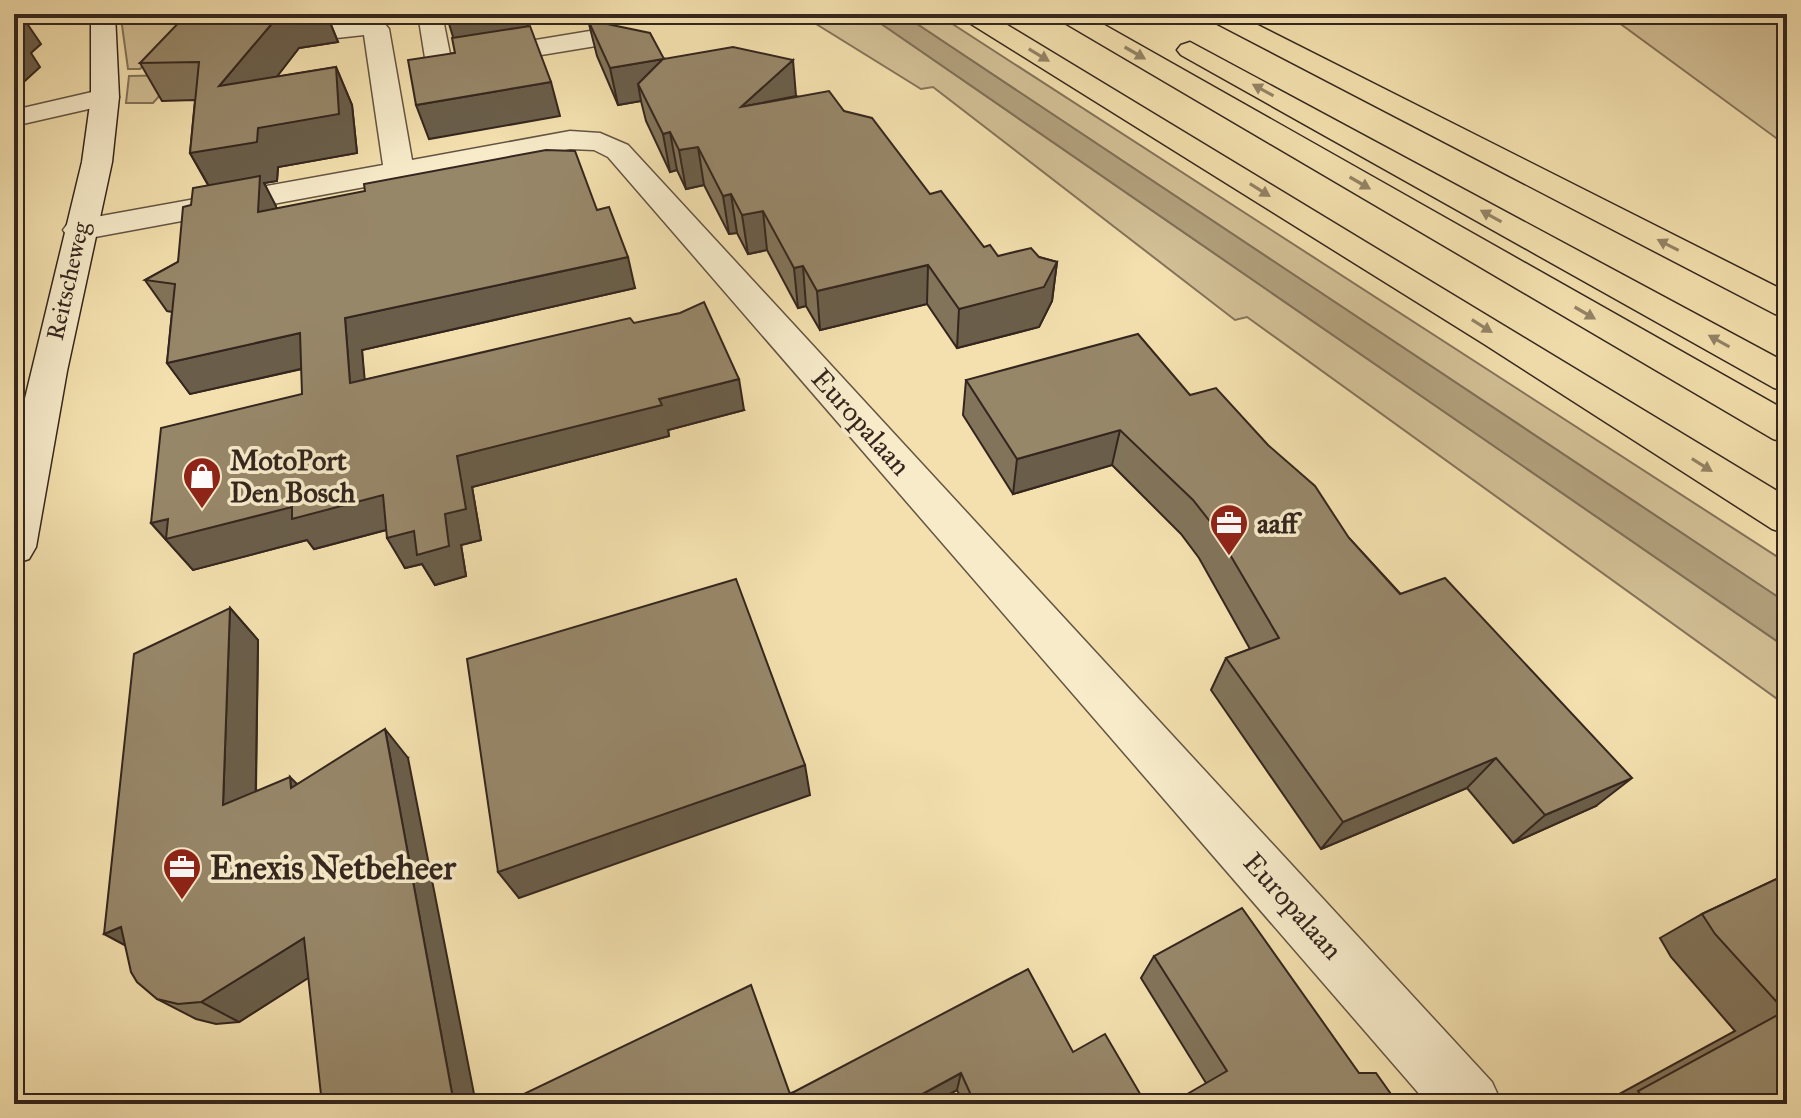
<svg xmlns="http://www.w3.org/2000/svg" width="1801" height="1118" font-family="'IM FELL Great Primer',serif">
<rect width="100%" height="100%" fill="#f3e0ae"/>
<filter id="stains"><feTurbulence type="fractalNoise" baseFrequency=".0025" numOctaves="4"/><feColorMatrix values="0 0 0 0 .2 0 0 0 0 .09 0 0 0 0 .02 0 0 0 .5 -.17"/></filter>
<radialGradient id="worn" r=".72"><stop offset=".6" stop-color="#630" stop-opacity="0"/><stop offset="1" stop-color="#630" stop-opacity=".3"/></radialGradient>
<g fill="#d3c096" stroke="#84735a" stroke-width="2">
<path d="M126,14H193L140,69H128L121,18Z"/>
<path d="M800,14H867L1787,648V706L1247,317L1235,320L933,87L921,89Z"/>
<path d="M902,14H937L1787,563V603Z"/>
<path d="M1607,14H1787V146Z"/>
<path d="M178,75L153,103H126L129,76Z"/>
</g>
<path fill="#b2a17d" stroke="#807057" stroke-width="2" d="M867,14H902L1787,603V648Z"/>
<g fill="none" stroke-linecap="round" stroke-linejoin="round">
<g stroke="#645442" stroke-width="3">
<g id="street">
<path d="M418,14H442L450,54L596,30L605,33L609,38L605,43L596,46L439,72L430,70L426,64Z"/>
<path d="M363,20L385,24L389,29L412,160L570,131L600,133L628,145L1492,1082L1502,1104H1428L608,157L594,150L570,149L79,240L68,237L63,230L68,223L79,220L383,165L364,35L273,45L264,42L260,37L264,32L273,29Z"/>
<path d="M105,89L115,91L119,97L115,103L14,126V110Z"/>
</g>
</g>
<g stroke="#34261e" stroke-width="3">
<path id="secondary" d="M91,14H115L119,97L112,162L67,371L36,547L29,559L14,564V444L82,162L91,97Z"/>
</g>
<g stroke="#34261e" stroke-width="3">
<g id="highway">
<path d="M960,14H989L1787,497V534L1772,529L1484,344L963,19Z"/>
<path d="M1055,14H1085L1787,411V443L1773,439L1058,19Z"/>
<path d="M1205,14H1236L1787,292V317L1775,314L1208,19Z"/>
<path d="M1190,42L1787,363V391L1774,388L1181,55L1177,50L1181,45Z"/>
</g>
</g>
<use href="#street" fill="#f7ebca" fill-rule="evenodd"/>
<use href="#secondary" fill="#f7ebca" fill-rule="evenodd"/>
<use href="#highway" fill="#f3e0ae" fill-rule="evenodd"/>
</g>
<g fill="#82745a" stroke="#34261e" stroke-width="2">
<path d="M329,20L338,42L299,48L276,77L336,67L352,105L357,153L278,167L277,181L264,183L276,208L597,210L635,288L362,350L364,380L634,323L744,410L668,430L669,436L472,487L481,540L461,545L466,576L435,585L422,564L405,568L386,530L314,549L307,540L193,570L151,523L302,394V369L190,394L167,363L172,312L167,311L145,280L178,262L191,205L208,185L190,153L195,100L162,101L140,63Z"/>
<path d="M588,20L664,59L796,96L844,111L984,247L998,256L1039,257L1057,262L1052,301L1039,327L957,348L927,304L820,330L806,306L798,308L767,250L748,254L737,233L729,234L704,185L686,189L677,170L670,172L646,121L641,101L618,105L597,56Z"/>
<path d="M966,380L1190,395L1349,538L1596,806L1513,843L1467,788L1321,849L1211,690L1226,658L1250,649L1199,558L1181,534L1112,465L1013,494L963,415Z"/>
<path d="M230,608L258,640L256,791L297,784L408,758L308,977L239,1022L216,1024L196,1019L157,999Z"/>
<path d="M1787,874V1104H1601L1735,1031L1671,957L1660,938L1702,914Z"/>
<path d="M1154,956L1359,1073L1206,1083L1141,978Z"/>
<path d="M1073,1052L1146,1104H964L957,1090L931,1104H503L790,1093Z"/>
</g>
<g fill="#6a5e4a" stroke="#34261e" stroke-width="2">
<path d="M280,14H368L329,20L338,42L299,48L240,125L219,86Z"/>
<path d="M468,14H525L531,38L457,50L447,17Z"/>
<path d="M24,19L41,44L31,53L40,67L14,91V27Z"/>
<path d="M663,59L638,84L641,101L618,105L610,68Z"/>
<path d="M793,60L796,96L741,107Z"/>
<path d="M336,67L352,105L357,153L278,167L277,181L264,183L276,206L275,243L258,212L213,193L190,153L258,128Z"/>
<path d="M551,82L560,116L429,139L416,105Z"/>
<path d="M670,132L677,170L670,172L663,134Z"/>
<path d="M698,147L704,185L686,189L679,150Z"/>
<path d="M731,194L737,233L729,234L723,196Z"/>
<path d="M763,211L767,250L748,254L742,215Z"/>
<path d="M628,257L635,288L362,350L368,415L350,383L345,318Z"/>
<path d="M1057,262L1052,301L1039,327L957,348L959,309Z"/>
<path d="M928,265L927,304L820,330L817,291Z"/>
<path d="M803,266L806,306L798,308L794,268Z"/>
<path d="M300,333L318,365L190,394L167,363Z"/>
<path d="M739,379L744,410L668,430L669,436L472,487L481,540L461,545L466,576L435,585L422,564L405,568L387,538L445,514L457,456L659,399Z"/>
<path d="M1120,430L1112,465L1013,494L1017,459Z"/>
<path d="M383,495L401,526L314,549L307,540L193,570L151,523L168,519L292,507Z"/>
<path d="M230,608L258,640L255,831L223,805Z"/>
<path d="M385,729L408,758L476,1104H454Z"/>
<path d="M1496,758L1467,788L1321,849L1343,822Z"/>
<path d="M805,765L810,795L519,898L498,872Z"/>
<path d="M290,777L318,805L291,788Z"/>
<path d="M1632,778L1596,806L1513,843L1545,815Z"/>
<path d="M121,927L145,956L104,934Z"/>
<path d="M304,938L335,961L239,1022L201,1002Z"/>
<path d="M961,1073L957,1090L931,1104H904Z"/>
</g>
<g fill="#978769" stroke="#34261e" stroke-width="2">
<path d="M187,14H280L219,86L336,67L339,114L258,128L257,142L190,153L199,62L140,63Z"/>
<path d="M446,14H468L447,17Z"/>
<path d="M14,19H24L14,27Z"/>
<path d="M588,20L650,33L664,59L733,47L793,60L741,107L829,91L844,111L872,118L930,194L941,191L984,247L990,245L998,256L1031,248L1039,257L1057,262L1044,287L959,309L928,265L817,291L803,266L794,268L763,211L742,215L731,194L723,196L698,147L679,150L670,132L663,134L638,84L663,59L610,68Z"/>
<path d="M530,26L551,82L416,105L408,60L455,53L452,38Z"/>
<path d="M23,41L14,49V42Z"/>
<path d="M546,150L575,151L597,210L609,207L628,257L345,318L350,383L630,318L634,323L680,313L704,302L739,379L659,399L662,405L457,456L466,509L445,514L449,546L417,555L414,531L387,538L383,495L292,519V507L166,539L168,519L151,523L161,428L302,394L300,333L167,363L175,284L145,280L178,262L183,207L191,205L193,188L260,176L258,212L365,191L364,184Z"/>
<path d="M1138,334L1190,395L1216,388L1268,445L1315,486L1349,538L1400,594L1445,578L1632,778L1545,815L1496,758L1343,822L1226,658L1279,638L1212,524L1193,500L1120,430L1017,459L966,380Z"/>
<path d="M736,579L805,765L498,872L467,659Z"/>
<path d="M230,608L223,805L290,777L291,788L385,729L454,1104H322L304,938L201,1002L178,1004L157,999L137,982L131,972L121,927L104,934L134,654Z"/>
<path d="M1787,874V1104H1648L1638,1091L1785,1011L1715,934L1702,914Z"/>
<path d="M1242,908L1359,1073H1376L1398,1104H1170L1227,1071L1154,956Z"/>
<path d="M1028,969L1073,1052L1105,1034L1146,1104H975L961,1073L904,1104H503L751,985L790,1094Z"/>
</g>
<defs><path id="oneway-solid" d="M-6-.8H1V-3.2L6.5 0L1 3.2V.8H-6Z" transform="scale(2)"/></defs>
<g fill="#948366">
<use href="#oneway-solid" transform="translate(1135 53) rotate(30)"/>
<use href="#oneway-solid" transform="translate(1039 55) rotate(31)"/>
<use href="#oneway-solid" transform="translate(1263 90) rotate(-151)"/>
<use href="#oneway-solid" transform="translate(1360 183) rotate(30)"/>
<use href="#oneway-solid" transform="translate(1260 190) rotate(32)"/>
<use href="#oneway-solid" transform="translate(1491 216) rotate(-151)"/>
<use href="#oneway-solid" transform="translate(1668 245) rotate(-153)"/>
<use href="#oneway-solid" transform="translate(1585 313) rotate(30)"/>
<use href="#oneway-solid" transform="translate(1482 326) rotate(32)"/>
<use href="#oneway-solid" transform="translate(1719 341) rotate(-151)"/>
<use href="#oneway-solid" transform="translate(1702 465) rotate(32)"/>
</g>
<defs>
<g id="shop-pin" transform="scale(2)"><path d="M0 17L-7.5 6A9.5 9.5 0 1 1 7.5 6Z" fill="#8f2418" stroke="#f7ebca"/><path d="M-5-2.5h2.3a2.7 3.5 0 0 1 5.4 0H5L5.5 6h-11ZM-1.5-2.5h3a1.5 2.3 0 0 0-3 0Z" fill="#fff"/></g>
<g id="office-pin" transform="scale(2)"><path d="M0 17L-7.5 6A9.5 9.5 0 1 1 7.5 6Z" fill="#8f2418" stroke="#f7ebca"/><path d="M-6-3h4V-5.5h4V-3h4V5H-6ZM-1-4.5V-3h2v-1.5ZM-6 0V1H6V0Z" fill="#fff"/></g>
</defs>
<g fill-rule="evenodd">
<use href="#shop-pin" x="202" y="476"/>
<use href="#office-pin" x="1229" y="523"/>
<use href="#office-pin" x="182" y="867"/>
</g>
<g text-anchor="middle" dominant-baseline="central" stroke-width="7" stroke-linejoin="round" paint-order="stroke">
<g font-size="24" fill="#34261e" stroke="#f7ebca">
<text transform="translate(68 281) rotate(-77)">Reitscheweg</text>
</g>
<g font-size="28" fill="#34261e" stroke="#f7ebca">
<text transform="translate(861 422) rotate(48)">Europalaan</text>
<text transform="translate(1293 906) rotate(48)">Europalaan</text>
</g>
<g font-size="28" font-weight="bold" fill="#34261e" stroke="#f7ebca" text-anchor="start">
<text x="230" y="460">MotoPort<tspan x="230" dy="32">Den Bosch</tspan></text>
<text x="1257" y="523">aaff</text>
</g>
<g font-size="34" font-weight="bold" fill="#34261e" stroke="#f7ebca" text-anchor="start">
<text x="210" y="867">Enexis Netbeheer</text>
</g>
</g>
<rect width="1801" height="1118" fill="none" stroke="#f3e0ae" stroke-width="48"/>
<rect x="16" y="16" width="1769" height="1086" fill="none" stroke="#34261e" stroke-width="4"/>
<rect x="24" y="24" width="1753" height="1070" fill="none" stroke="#34261e" stroke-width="2"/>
<rect width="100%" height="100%" filter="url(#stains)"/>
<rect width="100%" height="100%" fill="url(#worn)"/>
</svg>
